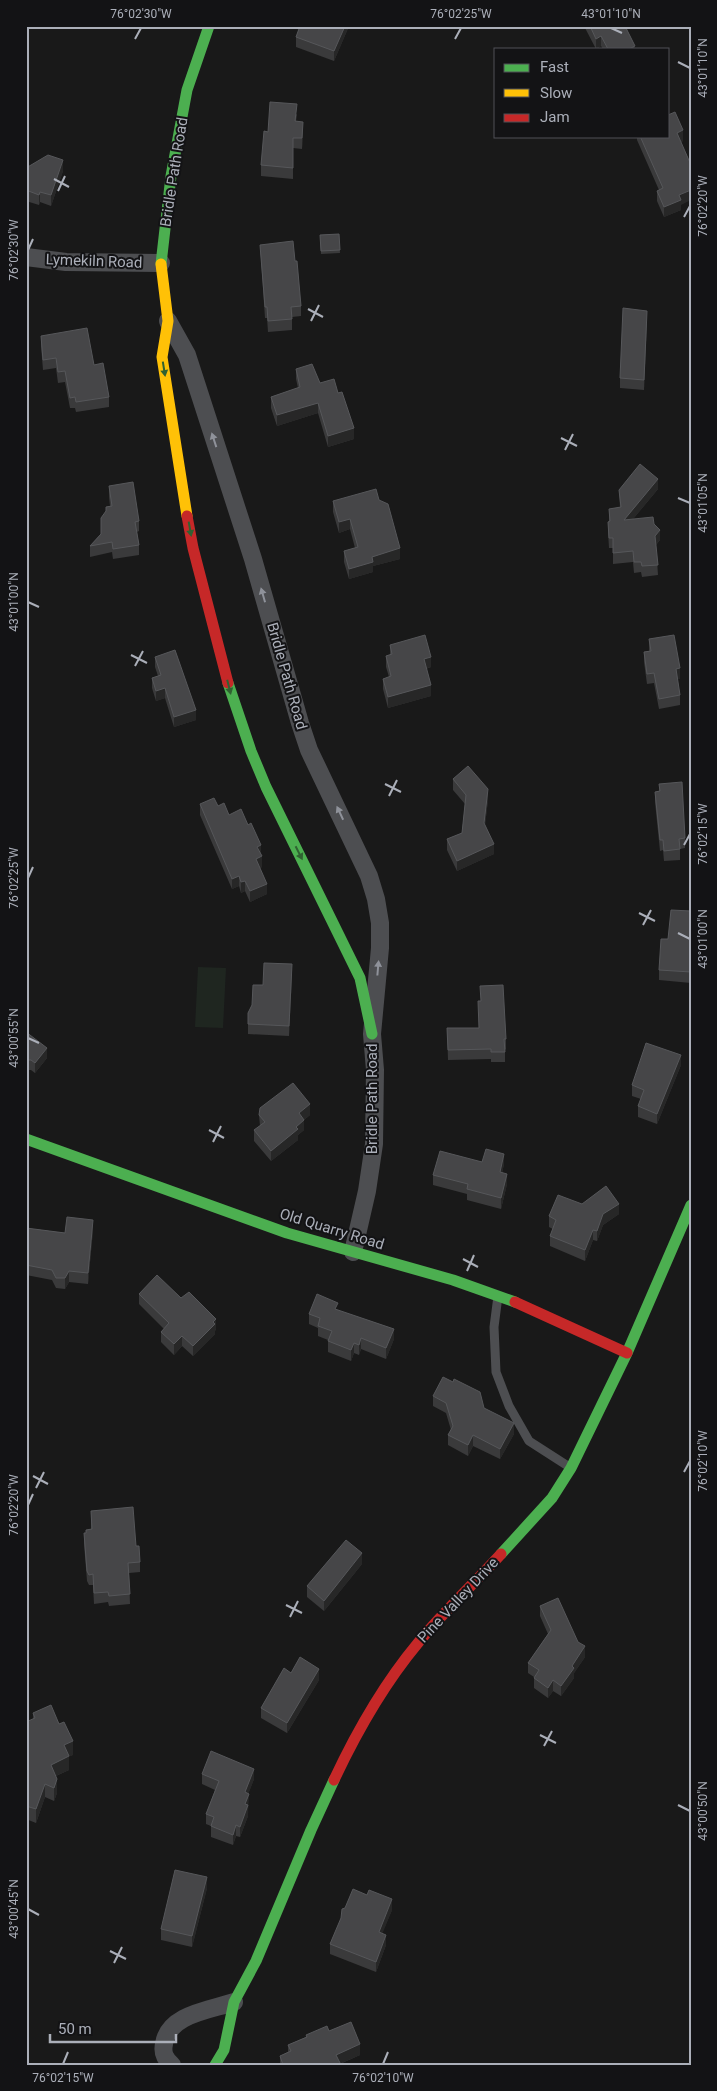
<svg xmlns="http://www.w3.org/2000/svg" width="717" height="2091" font-family="Roboto,sans-serif">
<rect width="100%" height="100%" fill="#191919"/>
<path fill="#1f2620" d="M198,967L226,968L223,1028L195,1027Z"/>
<g fill="none" stroke-linecap="round" stroke-linejoin="round">
<path stroke="#4d4e51" stroke-width="9" d="M498,1296L494,1327L496,1372L509,1406L529,1441L571,1468"/>
<g stroke="#4d4e51" stroke-width="18">
<path d="M26,257L66,262L161,263"/>
<path d="M168,321L187,355L253,559L300,723L309,750L369,876L376,899L380,923V948L372,1034L375,1070L374,1144L367,1191L353,1252"/>
<path d="M172,2065C165,2059 162,2053 164,2044C168,2014 211,2010 234,2002"/>
</g>
<g stroke="#4caf50" stroke-width="11">
<path d="M161,264L171,176L187,90L209,26"/>
<path d="M228,683L251,751L266,787L360,978L372,1034"/>
<path d="M26,1139L287,1233L453,1280L515,1302"/>
<path d="M501,1554L552,1498L571,1468L627,1353L691,1205"/>
<path d="M215,2065L224,2050L234,2002L256,1961L311,1830L334,1780"/>
</g>
<path stroke="#ffc107" stroke-width="11" d="M161,264L168,321L162,357L187,516"/>
<g stroke="#c62828" stroke-width="11">
<path d="M187,516L193,548L228,683"/>
<path d="M515,1302L627,1353"/>
<path d="M334,1780C357,1731 383,1685 418,1643C443,1612 474,1584 501,1554"/>
</g>
</g>
<g fill="#3a3a3b">
<path d="M300,26H349L334,61L296,47V37Z"/>
<path d="M584,26H625L635,49H603L601,46L596,49Z"/>
<path d="M297,114L296,121L303,132L302,149L293,148V179L261,176V165L268,132Z"/>
<path d="M637,136H668L683,141L681,142V210L664,217L657,201V191L659,190L637,140Z"/>
<path d="M26,168L63,171L51,206L40,202L39,205L26,201Z"/>
<path d="M339,234L340,253L321,254L320,235Z"/>
<path d="M260,245L295,261L301,306V316L292,317V330L268,332L267,318H265Z"/>
<path d="M647,321L644,390L620,388V378Z"/>
<path d="M41,336L94,365L109,397V407L76,412L75,408H70L65,382L58,383L56,368L43,370L41,346Z"/>
<path d="M296,369L320,383L354,439L328,447L318,413L277,426L271,408V397L298,388L296,379Z"/>
<path d="M109,486L139,521V531L137,532L139,545V555L113,559L112,552L90,557V546L101,534L106,512V507L110,506L109,497Z"/>
<path d="M658,489L633,519L654,524L660,540L656,545L658,575L642,577L641,572L634,573L633,562L613,564V548H609L608,532V522H609V509L620,508L619,490Z"/>
<path d="M379,500L400,559L373,566V572L349,579L344,562V551L355,548L350,529L339,533L333,512V501Z"/>
<path d="M649,639L680,679H677L680,695V705L659,709L654,683L647,684L644,662V652L649,651Z"/>
<path d="M390,645L431,667L426,669L431,696L388,708L383,689V679L389,677L386,667V656L390,655Z"/>
<path d="M155,657L196,720L174,727L165,698L156,701L152,688V678L158,676L155,667Z"/>
<path d="M453,779L488,800L485,825L494,854L457,871L447,850V839L462,833L465,804L453,790Z"/>
<path d="M659,784L685,838V848L680,849V860L664,861L663,850L660,851L655,802V792L659,791Z"/>
<path d="M200,804L218,806L229,815L261,854L262,867L260,868L267,894L250,902L245,891L241,893L239,886L232,889L200,815Z"/>
<path d="M691,911V983L659,980V970L668,939Z"/>
<path d="M292,975L289,1036L248,1034V1013L263,985Z"/>
<path d="M26,1025L27,1032L47,1058L35,1073L31,1070H26Z"/>
<path d="M447,1028L506,1039V1049L505,1050V1062H491V1059L448,1060Z"/>
<path d="M681,1065L657,1124L638,1117V1106L641,1099L632,1096V1085Z"/>
<path d="M259,1115H310L304,1120V1130L298,1135V1140L271,1161L254,1141V1130L260,1126Z"/>
<path d="M482,1162L504,1164L502,1173L507,1184L501,1209L467,1200V1194L433,1185V1175Z"/>
<path d="M582,1204L619,1214L603,1225L597,1241L593,1240L585,1261L550,1246V1236L553,1229L549,1227V1216Z"/>
<path d="M26,1228L65,1233L93,1230L88,1284L69,1282L65,1289L56,1288L52,1280L26,1275Z"/>
<path d="M139,1294L181,1298L216,1329L215,1331V1334L193,1356L182,1346L174,1355L161,1342V1332L164,1329L139,1304Z"/>
<path d="M338,1310L394,1339L386,1359L361,1349L359,1355L354,1353L351,1361L328,1352V1340L318,1336V1328L309,1324V1314Z"/>
<path d="M433,1396L484,1408L514,1434L500,1459L473,1446L468,1456L448,1445V1435L451,1430L446,1413L433,1406Z"/>
<path d="M91,1511L136,1546L140,1562V1572L129,1573L130,1604L109,1606L108,1602L94,1604L93,1585H89L87,1581L84,1544V1533H86L91,1529Z"/>
<path d="M362,1564L324,1611L307,1597V1586Z"/>
<path d="M540,1606L585,1657L574,1673V1678L561,1696L553,1691L548,1698L534,1688V1677L528,1673V1663L548,1634L540,1616Z"/>
<path d="M291,1673L319,1680L287,1733L261,1718V1708Z"/>
<path d="M33,1713L73,1755L69,1756V1770L56,1776L57,1793L54,1801L45,1797L36,1823L26,1819V1722L33,1719Z"/>
<path d="M202,1774L254,1779L248,1794V1816L240,1837L236,1836L233,1845L211,1837V1826L206,1824V1814L215,1790L202,1784Z"/>
<path d="M207,1888L192,1947L161,1940V1929Z"/>
<path d="M392,1910L382,1933L386,1945L376,1972L330,1954V1944Z"/>
<path d="M329,2031L360,2055L340,2064L341,2065H280V2056L288,2052V2045L306,2037V2035Z"/>
</g>
<g fill="#272727">
<path d="M345,26H349L334,61V51Z"/>
<path d="M601,36V46L596,49V39Z"/>
<path d="M303,122V132L302,149V138Z"/>
<path d="M683,130V141L677,143V133Z"/>
<path d="M63,160V171L51,206V195Z"/>
<path d="M691,190V200L681,205V210L664,217V207L679,195Z"/>
<path d="M40,192V202L39,205V195Z"/>
<path d="M647,311V321L644,390V380Z"/>
<path d="M318,403V413L277,426V415Z"/>
<path d="M354,428V439L328,447V436Z"/>
<path d="M658,479V489L624,530V520Z"/>
<path d="M350,519V529L339,533V522Z"/>
<path d="M660,530V540L655,546V536Z"/>
<path d="M400,548V559L373,566V572L349,579V569L372,557Z"/>
<path d="M431,657V667L424,669V659Z"/>
<path d="M680,668V679H676V669Z"/>
<path d="M431,685V696L388,708V697Z"/>
<path d="M165,688V698L156,701V691Z"/>
<path d="M196,710V720L174,727V717Z"/>
<path d="M488,789V800L484,833V823Z"/>
<path d="M494,844V854L457,871V861Z"/>
<path d="M261,845V856L257,847Z"/>
<path d="M262,856V867L256,869V859Z"/>
<path d="M239,876V886L232,889V879Z"/>
<path d="M245,881V891L241,893V882Z"/>
<path d="M267,884V894L250,902V891Z"/>
<path d="M292,964V975L289,1036V1026Z"/>
<path d="M47,1048V1058L35,1073V1063Z"/>
<path d="M681,1055V1065L657,1124V1114Z"/>
<path d="M310,1104V1115L299,1124V1113Z"/>
<path d="M304,1120V1130L298,1135V1140L271,1161V1151L296,1127Z"/>
<path d="M504,1154V1164L500,1182V1172Z"/>
<path d="M507,1174V1184L501,1209V1198Z"/>
<path d="M619,1204V1214L603,1225L597,1241V1231L603,1214Z"/>
<path d="M93,1220V1230L88,1284V1273Z"/>
<path d="M593,1230V1240L585,1261V1250Z"/>
<path d="M69,1271V1282L65,1289V1278Z"/>
<path d="M216,1319V1329L215,1331V1334L193,1356V1346Z"/>
<path d="M394,1329V1339L386,1359V1348Z"/>
<path d="M182,1336V1346L174,1355V1344Z"/>
<path d="M361,1338V1349L359,1355V1345Z"/>
<path d="M354,1343V1353L351,1361V1350Z"/>
<path d="M514,1423V1434L500,1459V1449Z"/>
<path d="M473,1435V1446L468,1456V1445Z"/>
<path d="M362,1553V1564L324,1611V1601Z"/>
<path d="M585,1646V1657L574,1673V1678L561,1696V1686L572,1666Z"/>
<path d="M319,1669V1680L287,1733V1723Z"/>
<path d="M553,1680V1691L548,1698V1688Z"/>
<path d="M73,1741V1755L64,1759V1745Z"/>
<path d="M69,1756V1770L51,1778V1765Z"/>
<path d="M254,1769V1779L245,1803V1792Z"/>
<path d="M57,1779V1793L54,1801V1788Z"/>
<path d="M45,1784V1797L36,1823V1809Z"/>
<path d="M249,1794L248,1816L240,1837V1827L245,1804Z"/>
<path d="M236,1825V1836L233,1845V1835Z"/>
<path d="M207,1877V1888L192,1947V1936Z"/>
<path d="M392,1899V1910L379,1942V1932Z"/>
<path d="M386,1935V1945L376,1972V1962Z"/>
<path d="M360,2044V2055L337,2065L336,2055Z"/>
</g>
<g fill="#464648" stroke="#56575a">
<path d="M300,26H345L334,51L296,37Z"/>
<path d="M590,26H625L635,46L629,49H608L601,36L596,39Z"/>
<path d="M270,102L297,104L295,121L303,122L302,138H293V168L261,165L264,131L268,132Z"/>
<path d="M675,112L683,130L677,133L691,165V190L679,195L681,200L664,207L657,191L663,188L640,136H668V115Z"/>
<path d="M48,155L63,160L51,195L40,192L39,195L26,190V168Z"/>
<path d="M339,234L340,250L321,251L320,235Z"/>
<path d="M293,241L295,261H297L301,306L291,307L292,319L268,321L267,307H265L260,245Z"/>
<path d="M623,308L647,311L644,380L620,378Z"/>
<path d="M87,328L94,365L103,363L109,397L76,402L75,397L70,398L65,371L58,372L56,358L43,360L41,336Z"/>
<path d="M312,364L320,383L334,379L338,393L342,392L354,428L328,436L318,403L277,415L271,397L300,387L296,369Z"/>
<path d="M640,464L658,479L624,520L653,517L654,524L660,530L655,536L658,565L642,566L641,562H634L633,551L613,553V538H609L608,522L610,521L609,509L621,507L619,490Z"/>
<path d="M133,482L139,521L135,522L139,545L113,549L112,542L90,546L101,534V518L106,511V507L112,506L109,486Z"/>
<path d="M376,489L379,500L388,504L400,548L372,557L373,562L349,569L344,551L358,547L350,519L339,522L333,501Z"/>
<path d="M425,635L431,657L424,659L431,685L388,697L383,679L391,676L386,656L392,654L390,645Z"/>
<path d="M674,635L680,668L676,669L680,695L659,699L654,673L647,674L644,652L651,651L649,639Z"/>
<path d="M175,650L196,710L174,717L165,688L156,691L152,678L161,675L155,657Z"/>
<path d="M468,766L488,789L484,823L494,844L457,861L447,839L462,833L466,795L453,779Z"/>
<path d="M682,782L685,838L679,839L680,849L664,851L663,840H660L655,792L660,791L659,784Z"/>
<path d="M214,798L218,806L224,803L229,815L241,809L248,825L251,823L261,845L257,847L262,856L256,859L267,884L250,891L245,881L241,882L239,876L232,879L200,804Z"/>
<path d="M671,910L691,911V972L659,970L661,939H668Z"/>
<path d="M264,963L292,964L289,1026L248,1024V1013L252,1005L253,985H263Z"/>
<path d="M503,985L506,1039H504L505,1052H491V1049L448,1050L447,1028H479L478,1001H481L480,986Z"/>
<path d="M26,1032L47,1048L35,1063L31,1060H26Z"/>
<path d="M646,1043L681,1055L657,1114L638,1106L644,1090L632,1085Z"/>
<path d="M293,1083L310,1104L299,1113L304,1120L296,1127L298,1129L271,1151L254,1130L265,1122L259,1115L260,1108Z"/>
<path d="M486,1149L504,1154L500,1172L507,1174L501,1198L467,1189L468,1184L433,1175L440,1151L482,1162Z"/>
<path d="M606,1186L619,1204L603,1214L597,1231L593,1230L585,1250L550,1236L556,1220L549,1216L558,1195L582,1204Z"/>
<path d="M67,1217L93,1220L88,1273L69,1271L65,1278H56L52,1270L26,1265V1228L65,1233Z"/>
<path d="M157,1275L181,1298L189,1292L216,1319L213,1322L215,1324L193,1346L182,1336L174,1344L161,1332L169,1323L139,1294Z"/>
<path d="M317,1294L338,1303L335,1309L394,1329L386,1348L361,1338L359,1345L354,1343L351,1350L328,1341L332,1331L318,1326L320,1318L309,1314Z"/>
<path d="M443,1377L453,1382L454,1379L480,1392L484,1408L514,1423L500,1449L473,1435L468,1445L448,1435L453,1426L446,1403L433,1396Z"/>
<path d="M133,1507L136,1546H139L140,1562L128,1563L130,1594L109,1596L108,1592L94,1593L93,1574L89,1575L87,1571L84,1533H86V1530L92,1529L91,1511Z"/>
<path d="M346,1540L362,1553L324,1601L307,1586Z"/>
<path d="M558,1598L578,1642L585,1646L572,1666L574,1668L561,1686L553,1680L548,1688L534,1678L539,1670L528,1663L551,1630L540,1606Z"/>
<path d="M300,1657L319,1669L287,1723L261,1708L284,1668L291,1673Z"/>
<path d="M51,1705L59,1724L64,1722L73,1741L64,1745L69,1756L51,1765L57,1779L54,1788L45,1784L36,1809L26,1806V1722L35,1718L33,1713Z"/>
<path d="M211,1751L254,1769L245,1792L249,1794L245,1804L248,1805L240,1827L236,1825L233,1835L211,1826L214,1817L206,1814L219,1781L202,1774Z"/>
<path d="M175,1870L207,1877L192,1936L161,1929Z"/>
<path d="M353,1889L367,1895L369,1890L392,1899L379,1932L386,1935L376,1962L330,1944L341,1918L342,1909L345,1908Z"/>
<path d="M351,2022L360,2044L336,2055L341,2065H283L280,2056L291,2051L288,2045L307,2037L306,2035L327,2026L329,2031Z"/>
</g>
<defs><path id="oneway-solid" d="M-6-.8H1V-3.2L6.5 0L1 3.2V.8H-6Z" transform="scale(1.25)"/></defs>
<g fill="#306132">
<use href="#oneway-solid" transform="translate(164 369) rotate(81)"/>
<use href="#oneway-solid" transform="translate(190 529) rotate(80)"/>
<use href="#oneway-solid" transform="translate(229 687) rotate(76)"/>
<use href="#oneway-solid" transform="translate(299 853) rotate(63)"/>
</g>
<g fill="#8f929a">
<use href="#oneway-solid" transform="translate(214 440) rotate(-108)"/>
<use href="#oneway-solid" transform="translate(263 595) rotate(-106)"/>
<use href="#oneway-solid" transform="translate(340 813) rotate(-115)"/>
<use href="#oneway-solid" transform="translate(378 968) rotate(-85)"/>
</g>
<path fill="none" stroke="#abafb9" stroke-width="2" d="M611,28L622,33M135,39L141,28M455,39L461,28M678,62L690,68M54,179L69,187M58,191L65,176M684,217L690,206M28,250L33,239M308,309L323,317M311,321L319,305M561,438L577,446M565,450L573,434M678,498L690,503M28,602L39,607M131,655L147,663M135,666L143,651M385,784L401,792M389,796L397,780M684,845L690,834M28,878L33,867M639,913L655,921M643,925L651,910M678,933L690,939M28,1038L39,1043M209,1130L224,1138M213,1142L221,1126M463,1259L478,1267M467,1271L474,1255M684,1472L690,1461M33,1476L48,1484M36,1488L44,1472M28,1505L33,1494M286,1605L302,1613M290,1617L298,1601M540,1735L556,1743M544,1746L552,1731M678,1805L690,1811M28,1909L39,1915M110,1951L126,1959M114,1963L122,1947M63,2064L68,2052M383,2064L388,2052"/>
<g text-anchor="middle" dominant-baseline="central" stroke-width="4" stroke-linejoin="round" paint-order="stroke">
<g font-size="15" fill="#abafb9" stroke="#131315">
<text transform="translate(174 172) rotate(-81)">Bridle Path Road</text>
<text transform="translate(94 261) rotate(2)">Lymekiln Road</text>
<text transform="translate(287 676) rotate(74)">Bridle Path Road</text>
<text transform="translate(372 1099) rotate(-90)">Bridle Path Road</text>
<text transform="translate(332 1229) rotate(17)">Old Quarry Road</text>
<text transform="translate(458 1600) rotate(-47)">Pine Valley Drive</text>
</g>
</g>
<rect width="717" height="2091" fill="none" stroke="#131315" stroke-width="55"/>
<rect x="494" y="48" width="175" height="90" fill="#131315" stroke="#505157"/>
<rect x="504" y="64" width="25" height="8" fill="#4caf50" stroke="#505157"/>
<text x="540" y="72" font-size="15" fill="#abafb9">Fast</text>
<rect x="504" y="89" width="25" height="8" fill="#ffc107" stroke="#505157"/>
<text x="540" y="98" font-size="15" fill="#abafb9">Slow</text>
<rect x="504" y="114" width="25" height="8" fill="#c62828" stroke="#505157"/>
<text x="540" y="122" font-size="15" fill="#abafb9">Jam</text>
<path d="M50 2034v8h126v-8" fill="none" stroke="#abafb9" stroke-width="2.5"/>
<text x="58" y="2034" font-size="15" fill="#abafb9" stroke="#131315" stroke-width="4" paint-order="stroke">50 m</text>
<rect x="28" y="28" width="662" height="2036" fill="none" stroke="#abafb9" stroke-width="2"/>
<g font-size="12" text-anchor="middle" fill="#abafb9">
<text x="141" y="18">76°02'30"W</text>
<text x="461" y="18">76°02'25"W</text>
<text x="611" y="18">43°01'10"N</text>
<text transform="translate(703 68) rotate(-90)" y="4">43°01'10"N</text>
<text transform="translate(703 206) rotate(-90)" y="4">76°02'20"W</text>
<text transform="translate(14 250) rotate(-90)" y="4">76°02'30"W</text>
<text transform="translate(703 503) rotate(-90)" y="4">43°01'05"N</text>
<text transform="translate(14 602) rotate(-90)" y="4">43°01'00"N</text>
<text transform="translate(703 834) rotate(-90)" y="4">76°02'15"W</text>
<text transform="translate(14 878) rotate(-90)" y="4">76°02'25"W</text>
<text transform="translate(703 939) rotate(-90)" y="4">43°01'00"N</text>
<text transform="translate(14 1038) rotate(-90)" y="4">43°00'55"N</text>
<text transform="translate(703 1461) rotate(-90)" y="4">76°02'10"W</text>
<text transform="translate(14 1505) rotate(-90)" y="4">76°02'20"W</text>
<text transform="translate(703 1811) rotate(-90)" y="4">43°00'50"N</text>
<text transform="translate(14 1909) rotate(-90)" y="4">43°00'45"N</text>
<text x="63" y="2082">76°02'15"W</text>
<text x="383" y="2082">76°02'10"W</text>
</g>
</svg>
